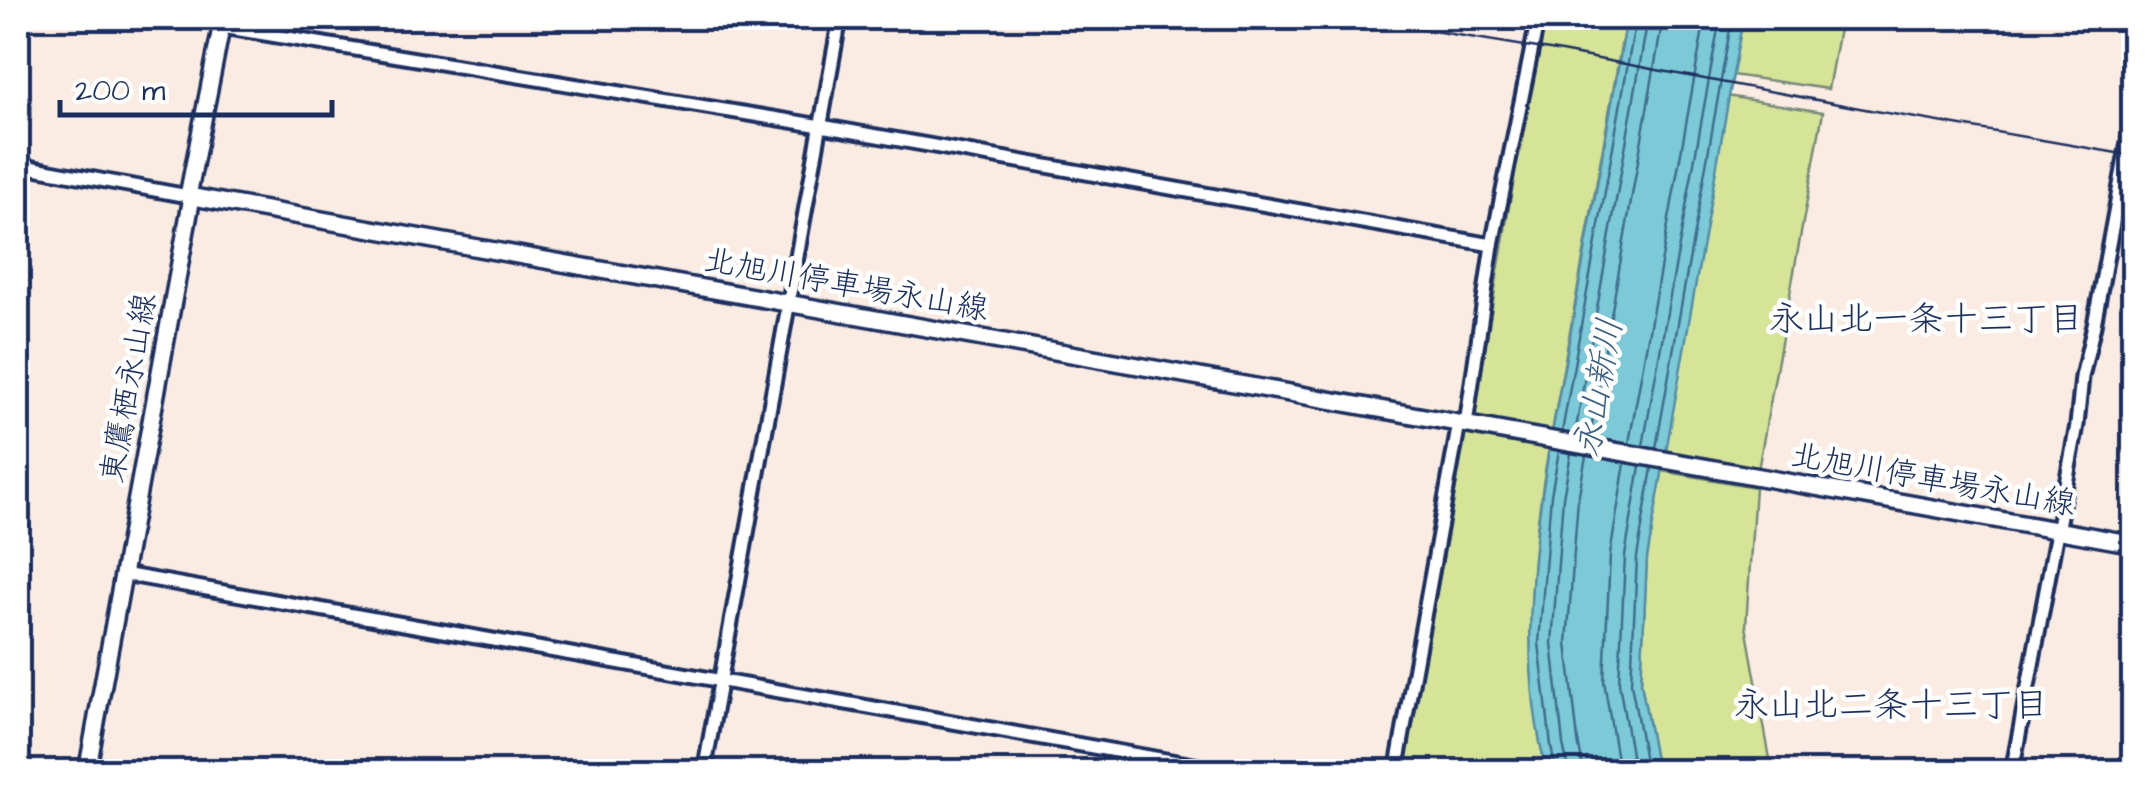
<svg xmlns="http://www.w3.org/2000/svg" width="2151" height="789" font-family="'Architects Daughter','Klee One',sans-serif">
<rect width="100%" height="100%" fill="#faece2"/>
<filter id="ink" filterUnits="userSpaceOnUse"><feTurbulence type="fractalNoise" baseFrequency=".01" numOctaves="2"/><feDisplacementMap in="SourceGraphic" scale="20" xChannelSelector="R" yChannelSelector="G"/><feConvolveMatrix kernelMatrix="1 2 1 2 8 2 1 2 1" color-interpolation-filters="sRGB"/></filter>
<g filter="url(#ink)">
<g fill="#d5e497" stroke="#788a7a" stroke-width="2.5">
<path d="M1541,18H1626L1552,432L1473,419Z"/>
<path d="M1743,18H1841L1828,89L1732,75Z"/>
<path d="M1727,96L1823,112L1758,470L1665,452Z"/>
<path d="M1466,432L1549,448C1531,549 1520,672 1547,771L1404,772Z"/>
<path d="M1662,471L1755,487L1746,626L1770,759L1775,771L1657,772L1641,683L1647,558Z"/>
</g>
<path fill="#7bcad7" stroke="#558ca7" stroke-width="2.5" d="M1627,18H1743L1647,558L1641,683L1657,771L1547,772C1509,635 1544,477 1569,341C1588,233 1607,125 1627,18Z"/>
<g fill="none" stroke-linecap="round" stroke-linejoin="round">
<g stroke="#416d8e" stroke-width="2.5">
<path d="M1562,432L1636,18"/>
<path d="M1575,434L1648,18"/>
<path d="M1590,436L1663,18"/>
<path d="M1629,443L1705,18"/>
<path d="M1643,446L1720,18"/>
<path d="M1656,448L1732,18"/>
<path d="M1556,772L1551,746L1539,643L1551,495L1559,451"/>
<path d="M1569,772L1563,744L1552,643L1563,497L1571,454"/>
<path d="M1584,772L1578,741L1567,643L1578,499L1586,456"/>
<path d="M1619,772L1604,681L1610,555L1625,463"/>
<path d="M1634,772L1619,683L1625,556L1640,466"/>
<path d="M1647,772L1631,683L1637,557L1652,468"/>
</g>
<g stroke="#1b2f5e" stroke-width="19">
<g id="minor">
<path d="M222,27L821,126L1492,245"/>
<path d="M18,165L188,196"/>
<path d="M1466,424L1492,245L1538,18"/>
<path d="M123,574L1233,772"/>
<path d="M704,772L840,18"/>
<path d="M1396,772L1459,423"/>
<path d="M2012,772L2077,425L2082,377L2094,325L2134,110"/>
</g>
</g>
<g stroke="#1b2f5e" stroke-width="22">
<g id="secondary">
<path d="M223,18L188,196L2134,544"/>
<path d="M87,772L192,197"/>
</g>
</g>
<use href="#minor" stroke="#fff" stroke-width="11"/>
<use href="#secondary" stroke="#fff" stroke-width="15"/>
<path stroke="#1b2f5e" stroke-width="2.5" d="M1354,18L1556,51L1870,110L2134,156"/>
</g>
</g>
<g text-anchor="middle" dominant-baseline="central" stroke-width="9" stroke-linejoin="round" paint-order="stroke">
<g font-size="32" fill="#1b2f5e" stroke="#fff">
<text transform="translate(846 285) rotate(10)">北旭川停車場永山線</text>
<text transform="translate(129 388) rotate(-80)">東鷹栖永山線</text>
<text transform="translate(1933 480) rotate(10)">北旭川停車場永山線</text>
</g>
<g font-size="35" fill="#1b2f5e" stroke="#fff">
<text x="1926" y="319">永山北一条十三丁目</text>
<text x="1891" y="705">永山北二条十三丁目</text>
</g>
<g font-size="35" font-style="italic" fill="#385e82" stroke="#fff">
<text transform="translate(1599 388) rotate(-80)">永山新川</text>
</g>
</g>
<rect width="2151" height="789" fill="none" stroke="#fff" stroke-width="60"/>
<rect x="30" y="30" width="2091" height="729" fill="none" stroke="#1b2f5e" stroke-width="4" filter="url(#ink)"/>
<path d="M60 100v15h272v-15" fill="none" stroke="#1b2f5e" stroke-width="5"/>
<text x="75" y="100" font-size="30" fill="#1b2f5e" stroke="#ffffff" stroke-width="8" paint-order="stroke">200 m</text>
</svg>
